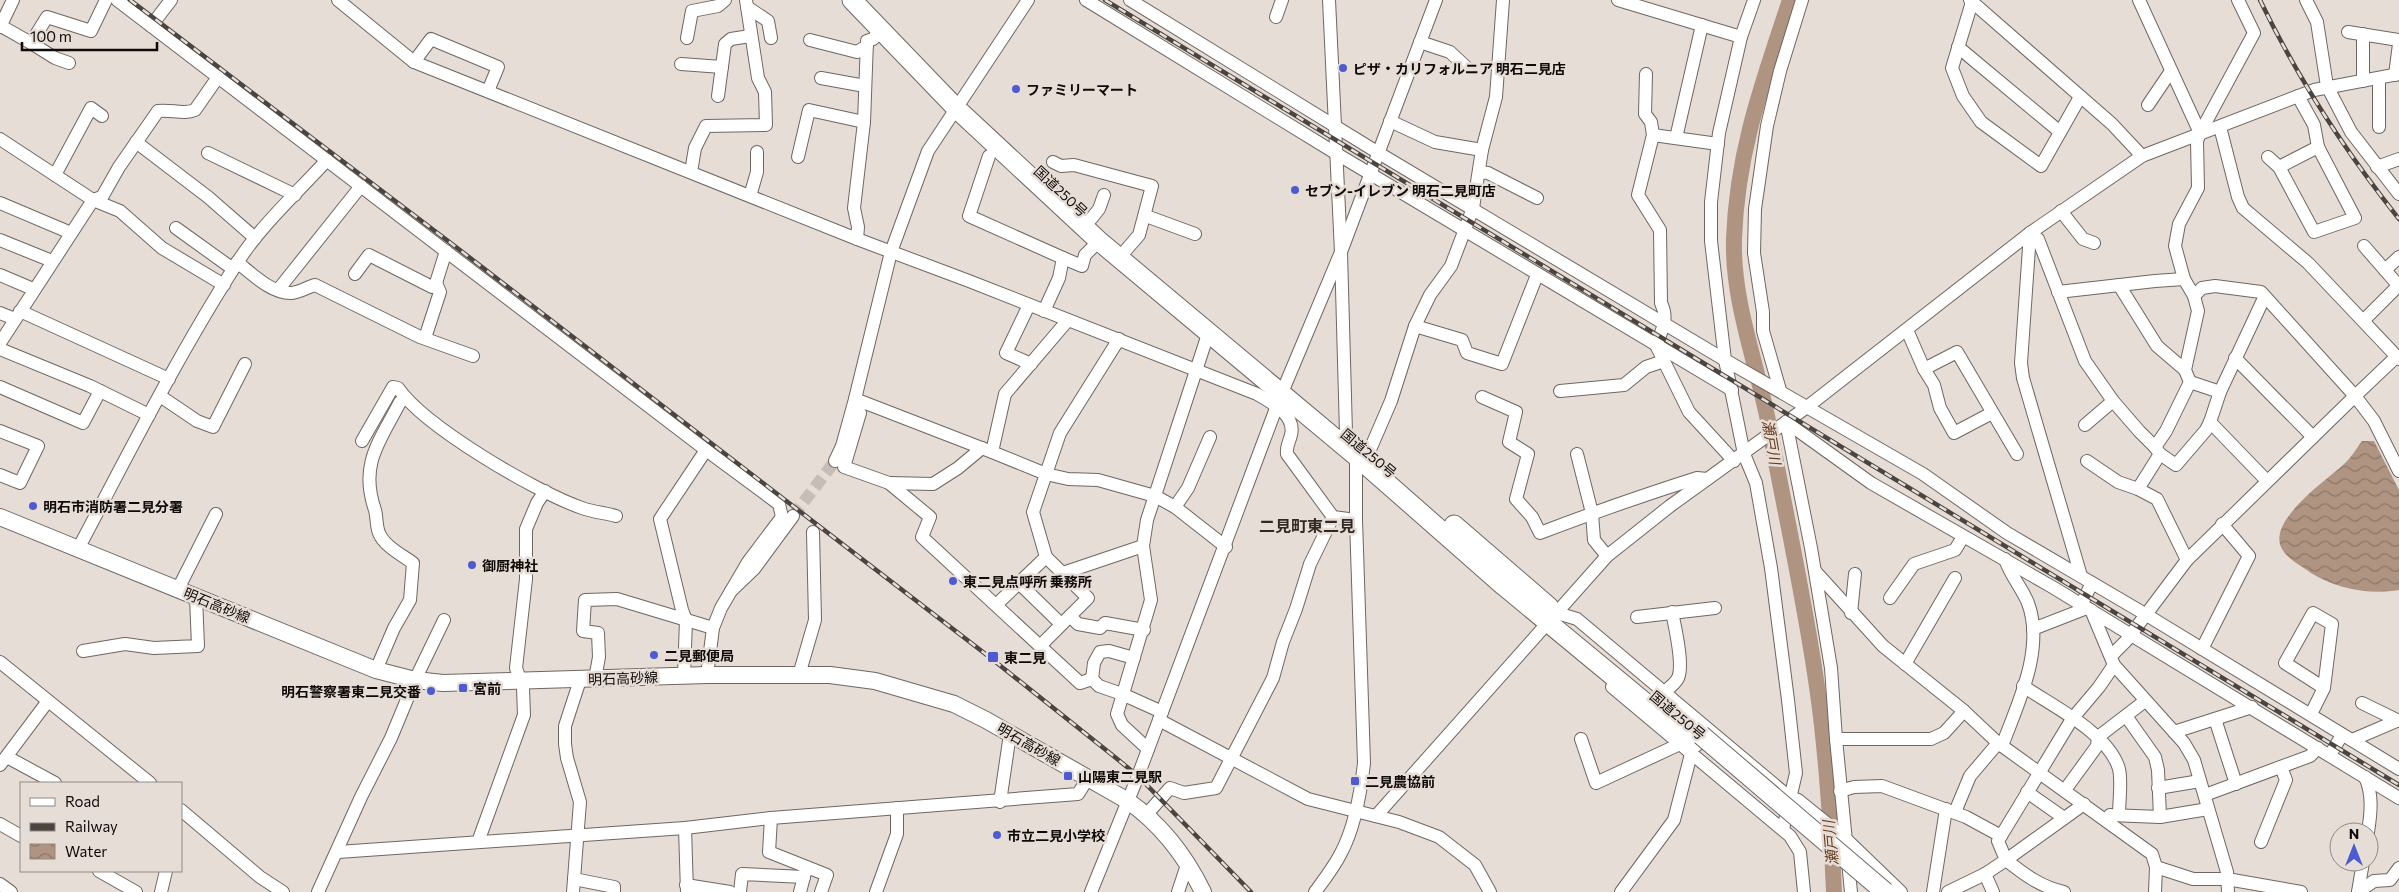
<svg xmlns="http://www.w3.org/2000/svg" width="2399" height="892" font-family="Commissioner,'Noto Sans JP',sans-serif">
<defs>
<pattern id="water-waves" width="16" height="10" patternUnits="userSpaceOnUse" patternTransform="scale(1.25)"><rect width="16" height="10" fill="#af9481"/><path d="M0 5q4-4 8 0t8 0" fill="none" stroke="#8d7768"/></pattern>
</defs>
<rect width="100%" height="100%" fill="#e7ddd7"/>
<path fill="url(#water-waves)" d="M2362,441H2374L2399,490V590C2370,595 2336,589 2311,573C2302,566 2288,560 2282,549C2266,521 2327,480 2343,465C2351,458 2356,449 2362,441Z"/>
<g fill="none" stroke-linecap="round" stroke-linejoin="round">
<path stroke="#af9481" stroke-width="16" d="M1790,0C1763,82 1737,151 1734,239C1732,304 1759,368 1770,431C1786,516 1805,602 1817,687C1827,755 1831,824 1834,892"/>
<path stroke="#c6bdb8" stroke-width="12" stroke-dasharray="12 6" stroke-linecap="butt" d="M793,516L835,461"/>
<g stroke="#6f6661" stroke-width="14">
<g id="minor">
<path d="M117,0L706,450L779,504L782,517L748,562L731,591"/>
<path d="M338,0L414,62L857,239L969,281L1257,394C1272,403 1296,415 1291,435C1289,443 1286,446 1287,454L1333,517L1356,520"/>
<path d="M1028,0L928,151L891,252L855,399L860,413L844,467L889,483L930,517L922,537L1080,683L1092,679"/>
<path d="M1086,0L1337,154L1732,390"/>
<path d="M1130,0L1377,152L1725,360L1923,474L2007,533L2145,614L2399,769"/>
<path d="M1618,0L1741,37"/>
<path d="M1754,0L1741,37L1719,133L1711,202V241L1725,360L1744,454L1756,483L1771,568L1788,700L1796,773L1783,829"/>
<path d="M1970,0L2112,124L2142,156"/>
<path d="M2139,0L2200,133"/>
<path d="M2306,0L2317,22L2327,86L2351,132L2399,194"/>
<path d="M1972,2L1952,68L1963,96L1981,122L2041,166L2080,97"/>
<path d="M747,7L768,21L771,38"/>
<path d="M1276,17L1282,0"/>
<path d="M1,26L31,43L47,17L91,31L106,0"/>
<path d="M151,26L171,0"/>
<path d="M0,27L13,0"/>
<path d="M2348,32L2399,40"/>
<path d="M687,38L692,11L718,6L725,0"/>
<path d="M810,40L857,52L867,46"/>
<path d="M1420,42L1450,52L1466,67"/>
<path d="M31,43L55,58L69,63"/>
<path d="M1958,47L2060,132"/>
<path d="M414,62L431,39L498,67L488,91"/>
<path d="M681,64L722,67"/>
<path d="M1646,74L1645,114L1651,122L1653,135"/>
<path d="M2395,75L2399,44"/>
<path d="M821,78L865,86"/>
<path d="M2379,78V127"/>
<path d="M2363,81V34"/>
<path d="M718,96L725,44L731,39L750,36"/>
<path d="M2148,105L2171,71"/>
<path d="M1390,121L1435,142L1482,150"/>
<path d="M2220,127L2238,197L2243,208L2308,263L2399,359"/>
<path d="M1676,138L1702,25"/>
<path d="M0,139L93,200L120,211L162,248L224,285"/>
<path d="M136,142L208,197L255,238"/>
<path d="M1718,144L1653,135L1638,195L1660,230L1661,303C1669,319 1662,330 1656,345L1689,412L1734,461"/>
<path d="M208,153L295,195"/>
<path d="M989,156L969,216L1063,258L1059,278L1044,311"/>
<path d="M798,157L809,110L864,122"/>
<path d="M2268,157L2279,167L2314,232L2355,218L2318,147L2314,125L2298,96"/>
<path d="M1053,162L1061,166L1074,165L1152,186L1139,235L1126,250"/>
<path d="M2279,167L2318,147"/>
<path d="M2377,167L2399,159"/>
<path d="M691,172L695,148L706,126L766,125L765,92L758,78L746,0"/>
<path d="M1479,172L1488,173L1537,198"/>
<path d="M55,175L91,108L102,116"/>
<path d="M750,196L757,172V152"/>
<path d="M0,203L71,233"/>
<path d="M2061,211L2083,239L2094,243"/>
<path d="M1146,216L1195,234"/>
<path d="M1091,219L1099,209L1104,195"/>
<path d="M176,228L233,269"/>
<path d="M2030,233L2021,363L2023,378L2081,576"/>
<path d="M2030,233L2038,239L2085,361L2113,401L2085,425"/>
<path d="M857,239L858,227L854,208L864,122L867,41L873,39L880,31"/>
<path d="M0,240L52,261"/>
<path d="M2364,246L2398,285"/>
<path d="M1063,258L1082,266L1085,255L1099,241"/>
<path d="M237,262C252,274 272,294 292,293C300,292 308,287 315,285L420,337L473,356"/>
<path d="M2385,270L2399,257"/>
<path d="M355,274L369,255L432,287L436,283L446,251"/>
<path d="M0,275L33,289"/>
<path d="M2119,285L2157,346L2185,370"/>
<path d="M278,290L361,186"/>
<path d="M2058,292L2155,281L2184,279"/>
<path d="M2194,296L2202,288L2215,286L2261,292L2355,396L2397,356"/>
<path d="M2264,298L2220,392L2210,422L2266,480"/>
<path d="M1029,305L1006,353L1031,364"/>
<path d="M20,311L169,379"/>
<path d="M0,313L15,319"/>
<path d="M2364,320L2399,285"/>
<path d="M1415,326L1462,340L1467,353L1502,364L1537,275"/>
<path d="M1907,330L1924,369L1934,385L1940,408L1954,433L1992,413"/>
<path d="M425,338L440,292L436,283"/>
<path d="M0,343L93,200L102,197L119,167L158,111C170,109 184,115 195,110L218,77"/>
<path d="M0,349L90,386L149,415"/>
<path d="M2235,358L2313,437"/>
<path d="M1924,369L1957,352L2017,454"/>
<path d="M2190,382L2220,392"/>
<path d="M0,387L83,423L100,391"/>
<path d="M1780,390L1763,331V312L1754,253L1755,209L1767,126L1780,71L1802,0"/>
<path d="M1560,391L1624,385L1646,367L1664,361"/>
<path d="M160,396L197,421L213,427L245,364"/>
<path d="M1482,397L1516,412L1509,442L1528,454L1516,499L1532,517L1540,533C1592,513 1644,495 1697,478L1707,479"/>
<path d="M2113,401L2139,431L2155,447"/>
<path d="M1786,422L1871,483L2054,588L2399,798"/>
<path d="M1786,422L1811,548L1831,668L1836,739L1851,892"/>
<path d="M0,431L38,446L20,483L0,475"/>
<path d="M362,441L393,387L398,388C425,427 536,492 582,508C593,512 605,513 616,516"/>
<path d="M992,452L1046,474L1068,479L1098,480L1155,496L1175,507L1226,547"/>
<path d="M1369,452L1391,401L1415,326L1430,295L1451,266L1473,208L1482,150L1496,97L1503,0"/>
<path d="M1577,454L1592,513L1594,540L1607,556"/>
<path d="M2160,454L2176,465L2206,430L2210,422"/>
<path d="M835,461L842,446L855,399L992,452L1005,394L1068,320"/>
<path d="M2087,461L2118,482L2138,489"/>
<path d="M889,483L933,484L958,468L982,448"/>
<path d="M1175,507L1188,488L1210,437"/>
<path d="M78,549C129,453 178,355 237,263C261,225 297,193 327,160"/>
<path d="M2187,560L2355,396L2374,421L2399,471"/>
<path d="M1815,571L1883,646L1964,711L1998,743L2152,854L2156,867L2155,892"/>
<path d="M1063,573L1143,546"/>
<path d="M1020,584L1061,624"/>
<path d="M178,589L216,514"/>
<path d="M1890,598L1914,564L1955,550L1963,537"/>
<path d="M996,605L1046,557L1033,512L1060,433L1119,339"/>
<path d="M2081,605L2092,583"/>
<path d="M2091,610L2114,665L2184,743L2194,760L2227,872L2228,892"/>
<path d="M1557,613L1577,619L1789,797L1798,800L1846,839L1901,892"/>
<path d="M1851,613L1855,574"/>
<path d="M1070,616L1078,624L1100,628L1105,623L1144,630"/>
<path d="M1637,617L1715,608"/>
<path d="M2033,629L2087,608"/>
<path d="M1040,646L1088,598L1046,557"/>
<path d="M2202,649L2249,556L2222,524"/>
<path d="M83,651L125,644L154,648L198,646L196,597"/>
<path d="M2111,656L2126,641L2187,560L2157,499L2138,489L2160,454L2155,447L2166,431L2190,382L2185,370L2198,311L2194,296L2184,279L2175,246L2179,224L2198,188L2197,141L2200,133L2254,33L2238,0"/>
<path d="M0,662L150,783"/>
<path d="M1905,664L1955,578"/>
<path d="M376,670L394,628L410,600L413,563C402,555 384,546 379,533C376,526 377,517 375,510C359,464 380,441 400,402L406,399"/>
<path d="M707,675L713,628L721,608L731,591L754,569L793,516"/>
<path d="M799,675L815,620L813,532"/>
<path d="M684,676L686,620L682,610L660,519L706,450"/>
<path d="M595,679L599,657L598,633L583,631L585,600L617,599L713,628"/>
<path d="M1092,679L1099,686L1122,694L1162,712"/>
<path d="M1092,679L1094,663L1100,652L1109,651L1134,658"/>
<path d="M2023,686C2052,706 2109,733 2119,769C2122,782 2119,801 2119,815"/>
<path d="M1612,687L1790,836L1800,852L1804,892"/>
<path d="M1664,692C1669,688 1675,684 1678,678C1684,665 1675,627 1672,612"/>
<path d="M2362,703L2399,721"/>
<path d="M2311,714L2324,688L2332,624L2313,613L2285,663L2324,688"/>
<path d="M2126,716L2155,757L2158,770L2160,817"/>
<path d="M2215,719L2236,784"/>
<path d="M1159,720L1308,799L1399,822L1439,837L1475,865L1490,892"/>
<path d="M2174,732L2252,707"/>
<path d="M1581,739L1596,783L1680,744"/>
<path d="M1836,739H1931L1944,733L1964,711"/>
<path d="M2352,740L2399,720"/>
<path d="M2002,746C2018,703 2045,649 2028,603C2022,588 2010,575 2005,559"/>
<path d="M1148,749L1122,725L1117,714L1151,600L1143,546L1147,520L1208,334"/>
<path d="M2330,755L2342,735"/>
<path d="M7,757L55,783"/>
<path d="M0,765L48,701"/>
<path d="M2365,777C2373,794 2371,813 2368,832"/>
<path d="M2158,788L2200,781"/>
<path d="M2065,790L2097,746L2098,737L2145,701"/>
<path d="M1840,791L1854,787L1882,786L1966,817L2001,836"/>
<path d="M2027,792L2064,818"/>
<path d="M2205,795L2310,756L2318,748"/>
<path d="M1000,802L1010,734"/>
<path d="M181,810L260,877L283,892"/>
<path d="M1955,812L1970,776L1998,743"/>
<path d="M1147,814L1170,788L1184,793L1216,788L1273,678L1283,642L1296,609L1310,564L1333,517"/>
<path d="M2110,815L2160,817L2208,809"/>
<path d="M1376,816L1607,556L1670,506L1807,407L2030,233L2142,156L2314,90L2399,74"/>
<path d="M771,818L769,852L827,875L821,892"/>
<path d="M0,824L21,836"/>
<path d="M685,828L687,892"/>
<path d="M478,842L524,715L523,688L516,668L526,579V529L537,503L545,491"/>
<path d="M2261,842L2286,780L2281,767"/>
<path d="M338,852L685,828L771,818L1078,794L1088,778"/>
<path d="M2156,867L2193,879H2227L2301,892"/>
<path d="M99,871L136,892"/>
<path d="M1985,874L1993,892"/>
<path d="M574,879L614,887V892"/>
<path d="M0,884L11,892"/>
<path d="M686,885L730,892"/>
<path d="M161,892L166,871"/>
<path d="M318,892L361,797L391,738L415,680L444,620"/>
<path d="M573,892L580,802L567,758L565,744V726L580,680"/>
<path d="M740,892L742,874L804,877"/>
<path d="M800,892L806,869"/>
<path d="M876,892L897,834V808"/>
<path d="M1091,892L1138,776L1281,395L1341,252L1436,0"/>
<path d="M1178,892L1188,862"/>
<path d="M1315,892C1324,880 1334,867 1341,853C1354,829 1361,790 1364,763L1356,520V456L1346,433L1341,252L1329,0"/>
<path d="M1621,892L1674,820L1691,754"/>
<path d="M1933,892L1946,809"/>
<path d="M1948,892L1985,874L2006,860L1998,841L2001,836L2072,719L2099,687L2114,665"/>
<path d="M2064,892C2041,887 2025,875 2006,860L2084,804"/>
<path d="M2358,892L2374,881L2390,880L2399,868"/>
<path d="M2358,892L2363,862"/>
</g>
</g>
<g stroke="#6f6661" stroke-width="18">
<path id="major" d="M0,517L376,670L415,680L443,683L707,675H830L875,681L954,704L986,720L1128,801C1162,825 1185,855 1203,892"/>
</g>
<g stroke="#6f6661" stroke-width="21">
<g id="highway">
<path d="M852,0L957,109L1099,241L1356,456L1504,586L1694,743"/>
<path d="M1454,525L1549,607"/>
</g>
</g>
<use href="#minor" stroke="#fff" stroke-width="12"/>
<use href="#major" stroke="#fff" stroke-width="16"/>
<use href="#highway" stroke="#fff" stroke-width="19"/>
<g stroke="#4a4541" stroke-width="4.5">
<g id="rail">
<path d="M130,0L452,244L992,659L1116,758L1138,776L1251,892"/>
<path d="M1105,0L2399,785"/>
<path d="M2260,0C2298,79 2345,151 2399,219"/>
</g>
</g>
<use href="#rail" stroke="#e7ddd7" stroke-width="2.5" stroke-dasharray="8" stroke-linecap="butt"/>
<g stroke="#6f6661" stroke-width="21" stroke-linecap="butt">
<path id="highway-bridge" d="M1701,735L1885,892"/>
</g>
<use href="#highway-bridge" stroke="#fff" stroke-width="19"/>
</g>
<g fill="#4e5ad0" stroke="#e7ddd7" stroke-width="2">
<circle cx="1343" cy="68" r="5"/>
<circle cx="1016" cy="89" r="5"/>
<circle cx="1295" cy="190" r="5"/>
<circle cx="33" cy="506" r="5"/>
<circle cx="472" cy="565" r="5"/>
<circle cx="953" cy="581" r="5"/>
<circle cx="654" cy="655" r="5"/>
<rect x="987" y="651" width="12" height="12" rx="2.5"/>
<rect x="458" y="683" width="10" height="10" rx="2.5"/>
<circle cx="431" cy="691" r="5"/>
<rect x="1063" y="771" width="10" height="10" rx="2.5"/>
<rect x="1350" y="776" width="10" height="10" rx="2.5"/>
<circle cx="997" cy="835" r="5"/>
</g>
<g text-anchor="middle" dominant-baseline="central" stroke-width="5" stroke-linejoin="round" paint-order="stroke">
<g font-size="14" font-weight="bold" fill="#0e0a08" stroke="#e7ddd7" text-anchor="start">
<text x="1353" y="68">ピザ・カリフォルニア 明石二見店</text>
<text x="1026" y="89">ファミリーマート</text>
<text x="1305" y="190">セブン-イレブン 明石二見町店</text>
<text x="43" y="506">明石市消防署二見分署</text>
<text x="482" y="565">御厨神社</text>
<text x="963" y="581">東二見点呼所 乗務所</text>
<text x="664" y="655">二見郵便局</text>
<text x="1004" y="657">東二見</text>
<text x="473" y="688">宮前</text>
<text x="421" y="691" text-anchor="end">明石警察署東二見交番</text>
<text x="1078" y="776">山陽東二見駅</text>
<text x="1365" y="781">二見農協前</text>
<text x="1007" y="835">市立二見小学校</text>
</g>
<g font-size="14" fill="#0e0a08" stroke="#e7ddd7">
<text transform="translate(1061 191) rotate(43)">国道250号</text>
<text transform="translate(1369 453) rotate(40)">国道250号</text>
<text transform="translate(217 605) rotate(22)">明石高砂線</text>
<text transform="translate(623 678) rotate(-2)">明石高砂線</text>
<text transform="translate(1678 715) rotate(40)">国道250号</text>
<text transform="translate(1029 744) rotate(30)">明石高砂線</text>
</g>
<g font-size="15" font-style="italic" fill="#673e1f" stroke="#e7ddd7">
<text transform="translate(1772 442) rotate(80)">瀬戸川</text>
<text transform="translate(1830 843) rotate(-95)">瀬戸川</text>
</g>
<g font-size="16" font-weight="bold" fill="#302924" stroke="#e7ddd7">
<text x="1307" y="525">二見町東二見</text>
</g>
</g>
<rect x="20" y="782" width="162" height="90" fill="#e7ddd7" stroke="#908984"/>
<rect x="30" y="798" width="25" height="8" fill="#ffffff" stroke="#908984"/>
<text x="65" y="807" font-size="15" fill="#0e0a08">Road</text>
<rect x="30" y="823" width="25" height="8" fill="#4a4541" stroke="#908984"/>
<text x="65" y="832" font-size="15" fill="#0e0a08">Railway</text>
<rect x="30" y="844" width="25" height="15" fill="url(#water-waves)" stroke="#908984"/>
<text x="65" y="857" font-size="15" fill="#0e0a08">Water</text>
<g transform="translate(2354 847)"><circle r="24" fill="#e7ddd7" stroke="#908984"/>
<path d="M0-4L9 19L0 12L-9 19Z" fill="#4e5ad0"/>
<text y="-8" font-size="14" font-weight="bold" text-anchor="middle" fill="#0e0a08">N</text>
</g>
<path d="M22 42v8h135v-8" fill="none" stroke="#0e0a08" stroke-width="2.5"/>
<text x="30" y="42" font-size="15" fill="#0e0a08" stroke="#e7ddd7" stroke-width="4" paint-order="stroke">100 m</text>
</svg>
